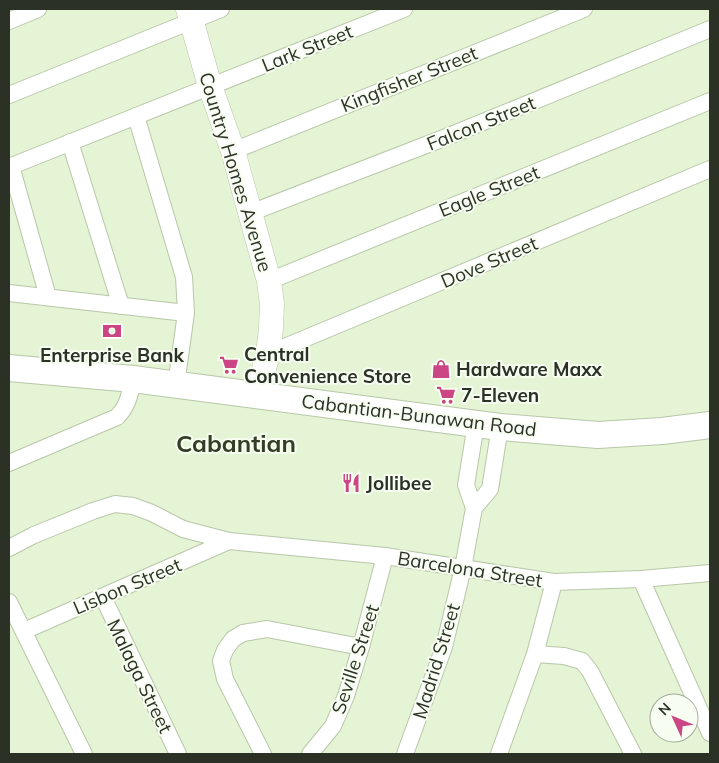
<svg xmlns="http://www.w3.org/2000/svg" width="719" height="763" font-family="Mulish,sans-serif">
<rect width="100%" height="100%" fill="#e4f4d4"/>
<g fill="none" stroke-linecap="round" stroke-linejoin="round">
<g stroke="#b7c7a8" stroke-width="18">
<g id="street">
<path d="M9,21L38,9"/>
<path d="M9,95L221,9"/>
<path d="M136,116L184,277L186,313L176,385"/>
<path d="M70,142L121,306"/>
<path d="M233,151L584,9"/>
<path d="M11,166L48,297"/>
<path d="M9,167L404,9"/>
<path d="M250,213L444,138L710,29"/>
<path d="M269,281L710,101"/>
<path d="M9,293L186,313"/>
<path d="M268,354L710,169"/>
<path d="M9,463L117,417C128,406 130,394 133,379"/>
<path d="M474,508L466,485L476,424"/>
<path d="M9,548L34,535L93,511L115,504L133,506L152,513L183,529L229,541L385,556L554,582L641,579L710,573"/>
<path d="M641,579L710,733"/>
<path d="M103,597L178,754"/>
<path d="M9,602L84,754"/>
<path d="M24,631L229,541"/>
<path d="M535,654L564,656L582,661L590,671L633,754"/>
<path d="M263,754L225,679L221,661L225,650L233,639L243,633L267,629L361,647"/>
<path d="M310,754L333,726L346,696L361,647L385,556"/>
<path d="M405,754L444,647L463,568L474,508L490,489L500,427"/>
<path d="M499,754L535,654L554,582"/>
</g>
</g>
<g stroke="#b7c7a8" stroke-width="25">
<path id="secondary" d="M188,9L210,86L233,151L269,281L272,304L271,328L268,354L257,395"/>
</g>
<g stroke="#b7c7a8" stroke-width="28">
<path id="primary" d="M9,368L133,379L500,427L598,435L662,431L710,425"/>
</g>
<use href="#street" stroke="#fff" stroke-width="16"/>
<use href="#secondary" stroke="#fff" stroke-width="24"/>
<use href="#primary" stroke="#fff" stroke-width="26"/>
</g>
<defs>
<g id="bank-bare" transform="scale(1.5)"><path d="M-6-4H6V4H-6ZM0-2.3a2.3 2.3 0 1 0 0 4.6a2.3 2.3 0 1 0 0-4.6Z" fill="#cc4584" stroke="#f7fef1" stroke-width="2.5" paint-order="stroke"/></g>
<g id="supermarket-bare" transform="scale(1.5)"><path d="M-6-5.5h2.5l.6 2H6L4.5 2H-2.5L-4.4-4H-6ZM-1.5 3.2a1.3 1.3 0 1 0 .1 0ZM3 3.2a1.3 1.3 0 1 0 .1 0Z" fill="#cc4584" stroke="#f7fef1" stroke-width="2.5" paint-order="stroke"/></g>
<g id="shop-bare" transform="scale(1.5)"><path d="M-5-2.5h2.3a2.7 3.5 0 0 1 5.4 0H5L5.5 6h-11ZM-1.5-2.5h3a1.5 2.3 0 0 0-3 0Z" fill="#cc4584" stroke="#f7fef1" stroke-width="2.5" paint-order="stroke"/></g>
<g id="restaurant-bare" transform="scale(1.5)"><path d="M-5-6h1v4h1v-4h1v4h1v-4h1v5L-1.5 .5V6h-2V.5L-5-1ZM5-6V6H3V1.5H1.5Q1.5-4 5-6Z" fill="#cc4584" stroke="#f7fef1" stroke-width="2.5" paint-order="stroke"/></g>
</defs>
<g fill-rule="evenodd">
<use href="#bank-bare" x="112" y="331"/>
<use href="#supermarket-bare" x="229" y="365"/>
<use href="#shop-bare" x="441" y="369"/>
<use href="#supermarket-bare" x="446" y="395"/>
<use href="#restaurant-bare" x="351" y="483"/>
</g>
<g text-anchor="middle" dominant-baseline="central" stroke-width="4" stroke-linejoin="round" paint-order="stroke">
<g font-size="19" fill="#2b3125" stroke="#f7fef1">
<text transform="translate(307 48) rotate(-22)">Lark Street</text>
<text transform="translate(409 79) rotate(-22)">Kingfisher Street</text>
<text transform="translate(481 123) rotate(-22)">Falcon Street</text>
<text transform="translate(236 172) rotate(73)">Country Homes Avenue</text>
<text transform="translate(489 191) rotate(-22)">Eagle Street</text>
<text transform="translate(489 262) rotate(-23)">Dove Street</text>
<text transform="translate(419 415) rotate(7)">Cabantian-Bunawan Road</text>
<text transform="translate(470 569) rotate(9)">Barcelona Street</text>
<text transform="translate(127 586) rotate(-23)">Lisbon Street</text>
<text transform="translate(355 659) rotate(-72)">Seville Street</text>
<text transform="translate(436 661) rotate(-73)">Madrid Street</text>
<text transform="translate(140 676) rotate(64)">Malaga Street</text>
</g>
<g font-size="19" font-weight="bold" fill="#2b3125" stroke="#f7fef1" text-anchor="start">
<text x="244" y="354">Central<tspan x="244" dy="22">Convenience Store</tspan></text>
<text x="112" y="355" text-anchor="middle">Enterprise Bank</text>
<text x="456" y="369">Hardware Maxx</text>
<text x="461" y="395">7-Eleven</text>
<text x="366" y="483">Jollibee</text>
</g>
<g font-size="24" font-weight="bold" fill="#323e24" stroke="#f7fef1">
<text x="236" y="443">Cabantian</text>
</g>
</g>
<rect width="719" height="763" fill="none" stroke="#2b3125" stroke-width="20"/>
<g transform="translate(674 718) rotate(314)"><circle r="24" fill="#f7fef1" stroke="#a5ac9f"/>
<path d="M0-4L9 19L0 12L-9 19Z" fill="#cc4584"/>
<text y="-8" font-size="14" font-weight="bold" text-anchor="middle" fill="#2b3125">N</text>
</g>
</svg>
